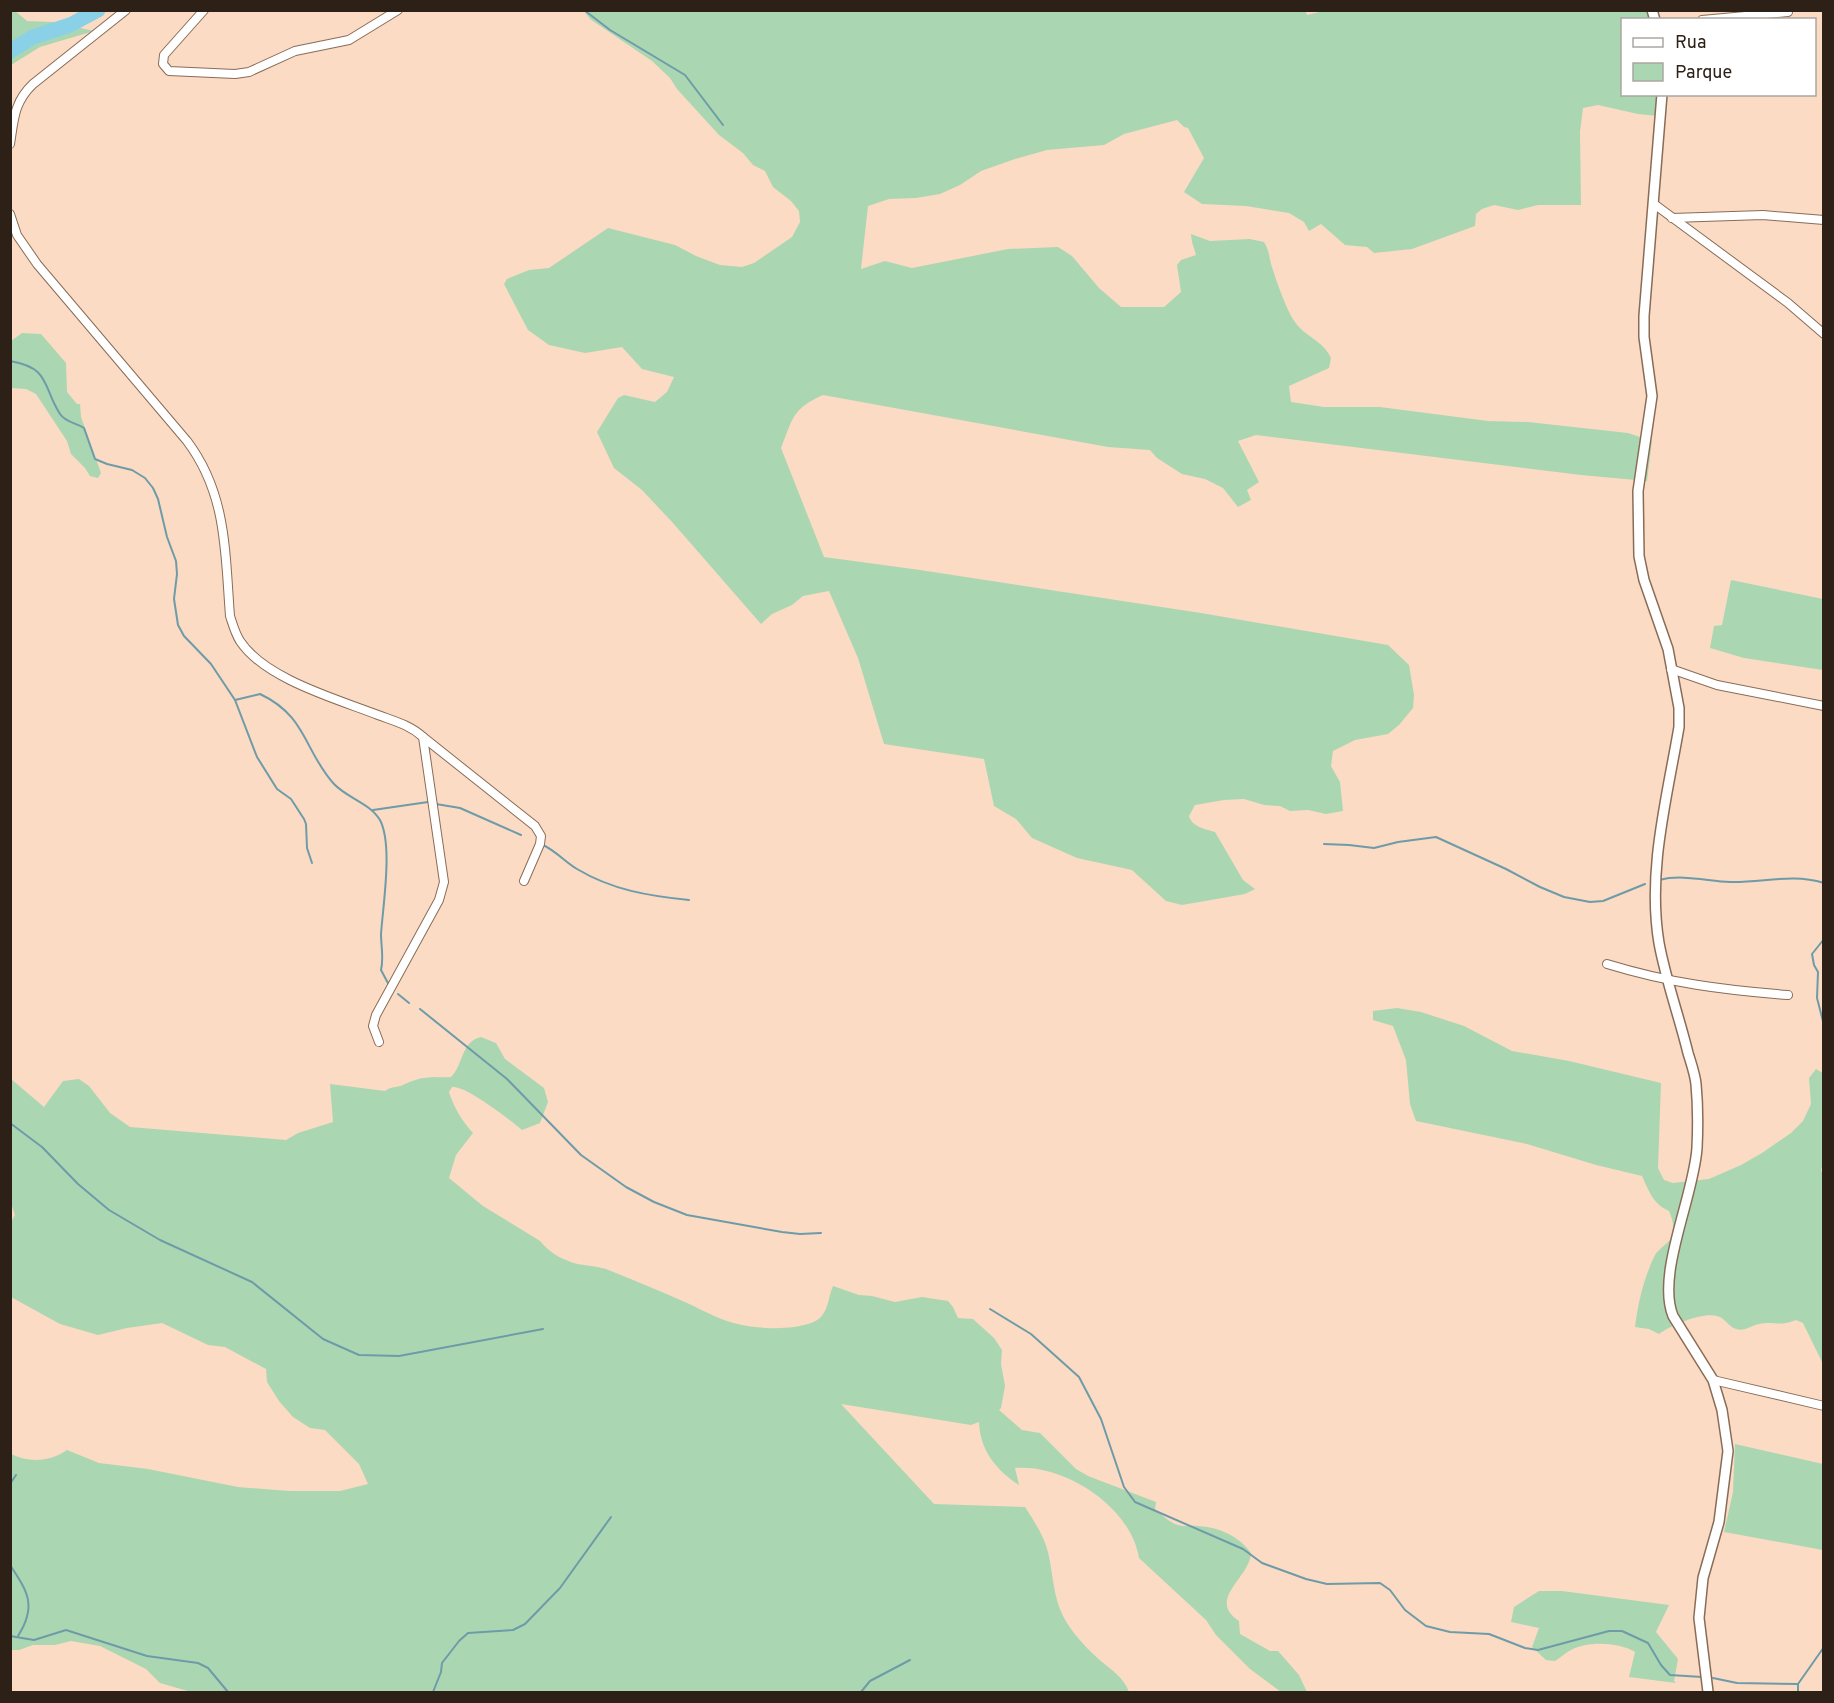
<svg xmlns="http://www.w3.org/2000/svg" width="1834" height="1703" font-family="Overpass,sans-serif">
<rect width="100%" height="100%" fill="#fbdbc4"/>
<g fill="#aad7b2">
<path d="M1305,10L1307,15L1328,10H1650L1651,19L1622,20V94L1657,95L1658,116L1638,114L1598,105L1583,108L1580,132L1581,205H1538L1518,210L1494,205L1482,209L1476,214L1475,226L1412,249L1374,253L1367,247L1345,245L1321,224L1309,231L1304,222L1289,213L1246,206L1202,204L1184,192L1204,158L1188,128L1184,127L1177,120L1124,134L1104,145L1047,150L1015,159L981,171L960,185L940,194L916,198L889,199L868,206L861,269L885,261L912,268L1008,249L1058,247L1072,256L1099,288L1121,307H1164L1181,292L1177,265L1181,260L1196,255L1192,242L1191,234L1210,241L1250,239L1264,242C1269,250 1269,256 1271,264C1275,277 1287,312 1295,322C1305,337 1323,340 1331,358L1329,368L1289,386L1291,402L1324,407H1380L1488,421L1528,422L1628,433L1652,441L1647,481L1581,475L1256,435L1238,441L1259,482L1247,490L1251,500L1238,507L1223,488L1205,479L1182,474L1157,458L1150,450L1108,447L823,395C792,409 793,418 781,448L824,557L920,570L1201,613L1388,645L1409,665L1414,695L1413,708L1399,725L1388,734L1355,740L1333,751L1331,766L1340,782L1343,811L1326,814L1308,810L1290,811L1280,806L1264,805L1244,799L1224,800L1195,805L1189,816C1192,827 1205,829 1215,832L1243,880L1255,889L1245,894L1182,905L1166,901L1132,870L1077,858L1032,838L1016,819L994,806L984,759L884,744L858,658L829,591L803,596L792,605L772,614L761,624L673,523L642,490L614,468L597,432L618,398L624,395L655,402L667,392L674,377L642,369L622,347L585,353L549,345L528,330L504,284L507,279L529,270L549,268L608,228L675,245L696,256L720,265L742,267L754,263L792,237L800,222L799,211L791,201L773,187L765,171L753,165L743,153L719,135L677,89L670,78L652,61L590,19L584,11Z"/>
<path d="M15,11L27,21L54,22L94,31L40,47L11,65V13Z"/>
<path d="M22,333L41,334L66,363L67,392L77,404H80L81,417L101,473L98,478L90,476L85,468L71,454L67,441L36,394L26,389L11,388V341Z"/>
<path d="M1731,580L1823,599V670L1744,658L1710,648L1714,626L1722,625Z"/>
<path d="M1397,1008L1421,1012L1464,1026L1512,1051L1569,1061L1661,1083L1658,1168L1664,1180L1673,1183L1709,1179L1741,1165L1762,1153L1791,1133L1803,1121L1811,1104L1809,1078L1816,1069L1823,1073L1824,1158L1821,1171L1824,1173L1823,1364L1803,1323L1796,1320C1779,1327 1775,1321 1759,1324C1752,1325 1744,1332 1736,1329C1729,1327 1725,1318 1717,1316C1703,1312 1671,1325 1659,1334L1649,1329L1635,1327C1638,1303 1644,1277 1655,1255C1659,1248 1667,1245 1671,1238C1675,1229 1673,1220 1669,1211C1653,1204 1649,1191 1642,1176L1596,1165L1527,1144L1416,1121L1410,1104L1406,1060L1393,1026L1373,1020V1011Z"/>
<path d="M481,1037L496,1043L505,1059L544,1088L548,1102L540,1123L522,1130C510,1120 466,1085 452,1087L449,1092C454,1108 462,1121 473,1133L456,1155L449,1178L483,1206L540,1241C547,1249 555,1256 566,1260C578,1266 593,1265 606,1269C633,1280 661,1291 687,1303C706,1312 722,1321 742,1325C763,1329 791,1330 811,1323C829,1317 827,1300 833,1286L859,1295L872,1296L895,1302L922,1297L948,1301L953,1307L958,1318L973,1319L994,1338L1002,1350L1001,1364L1005,1386L1001,1408L999,1410L1022,1430L1040,1433L1076,1469L1088,1476L1156,1502L1155,1509C1161,1514 1170,1523 1178,1525C1184,1527 1192,1525 1198,1526C1219,1527 1239,1536 1251,1553C1250,1578 1206,1599 1239,1621L1240,1634L1270,1651H1278L1299,1675L1307,1692H1281L1250,1669L1216,1635L1206,1620L1139,1558C1131,1507 1065,1464 1015,1468L1019,1485C996,1470 980,1450 979,1422L971,1425L841,1404L934,1504L1025,1507C1034,1521 1044,1536 1048,1552C1053,1573 1053,1596 1063,1616C1071,1632 1088,1650 1102,1662C1113,1671 1124,1678 1129,1692H191L160,1683L146,1669L100,1646L71,1641L55,1645H33L19,1650H11V1454C29,1463 50,1462 67,1450L99,1463L148,1469L238,1487L290,1491H340L368,1484L359,1464L325,1430L310,1428L293,1417L279,1401L267,1382L266,1369L225,1347L208,1345L162,1323L127,1328L98,1335L60,1324L11,1297V1222L15,1215L10,1200L11,1079L44,1107L63,1081L79,1079L89,1086L110,1113L130,1127L286,1140L298,1133L333,1122L330,1084L385,1091C391,1086 396,1088 403,1085C424,1075 428,1078 451,1077C463,1066 461,1041 481,1037Z"/>
<path d="M1735,1444L1823,1464V1550L1724,1532L1733,1492Z"/>
<path d="M1539,1591H1562L1669,1605L1656,1632L1678,1659L1674,1681L1676,1683L1629,1677L1635,1652C1618,1642 1588,1641 1571,1650C1565,1653 1560,1658 1555,1661L1546,1660L1532,1647L1539,1628L1511,1622L1514,1607Z"/>
</g>
<g fill="none" stroke-linecap="round" stroke-linejoin="round">
<g stroke="#6e9ba8" stroke-width="2">
<path d="M584,10L610,30L685,75L723,125"/>
<path d="M10,361C51,368 42,386 60,414C65,422 76,423 84,428L95,459L107,464L132,470L145,478L153,488L158,499L167,537L176,561L177,574L174,599L178,625L184,636L211,664L235,700L257,757L277,789L291,799L304,819L306,824L307,848L312,863"/>
<path d="M235,700L260,694C307,716 304,751 334,784C347,798 370,803 380,820C393,845 383,905 381,934C381,946 384,958 381,970L389,985"/>
<path d="M436,804L460,808L521,835"/>
<path d="M373,810L428,802"/>
<path d="M1324,844L1349,845L1374,848L1398,842L1436,837L1506,869L1540,887L1564,897L1590,902L1603,901L1645,884"/>
<path d="M543,845C556,851 565,862 577,869C612,890 649,896 689,900"/>
<path d="M1659,880C1682,874 1707,881 1730,882C1763,883 1791,873 1824,883"/>
<path d="M1824,939L1812,954L1814,965L1818,972L1817,998L1824,1025"/>
<path d="M398,994L409,1003"/>
<path d="M420,1009L507,1079L581,1155L626,1187L654,1202L687,1215L782,1232L800,1234L821,1233"/>
<path d="M10,1123L42,1147L78,1184L109,1210L160,1240L252,1282L323,1339L359,1355L399,1356L543,1329"/>
<path d="M990,1309L1031,1334L1079,1377L1101,1419L1124,1487L1135,1502L1243,1549L1262,1563L1306,1579L1327,1584L1380,1583L1390,1590L1405,1610L1426,1626L1450,1632L1489,1634L1525,1648L1538,1650L1609,1631H1622L1648,1643L1661,1665L1670,1675L1702,1677"/>
<path d="M10,1484L16,1475"/>
<path d="M10,1565C28,1592 37,1606 18,1636"/>
<path d="M10,1636L34,1640L66,1630L147,1656L198,1663L208,1668L228,1692"/>
<path d="M1713,1678L1737,1683L1798,1684"/>
<path d="M433,1692L441,1672L442,1663L459,1641L468,1633L513,1630L525,1624L560,1588L611,1517"/>
<path d="M861,1692L870,1681L910,1660"/>
<path d="M1798,1692V1684L1824,1647"/>
</g>
<path stroke="#8ad0e6" stroke-width="15" d="M10,51L33,37L70,25L98,10"/>
<g stroke="#886c57" stroke-width="10">
<g id="minor">
<path d="M204,10L164,55L163,64L169,71L235,74L249,72L295,51L349,40L398,10"/>
<path d="M1702,20L1788,12"/>
<path d="M10,144C14,119 14,102 33,84L126,10"/>
<path d="M1654,204L1788,303L1824,334"/>
<path d="M10,214L17,235L37,264L187,441C227,494 225,552 230,616C233,625 235,633 240,641C265,679 337,699 378,715C394,721 410,725 423,737L444,882L439,900L376,1015L373,1026L379,1042"/>
<path d="M1672,218L1763,215L1824,220"/>
<path d="M1671,669L1717,685L1824,706"/>
<path d="M423,737L535,826L541,836L540,844L524,881"/>
<path d="M1607,964C1669,983 1723,990 1788,995"/>
<path d="M1713,1380L1824,1406"/>
</g>
</g>
<g stroke="#886c57" stroke-width="12">
<g id="tertiary">
<path d="M1652,10L1655,20"/>
<path d="M1662,94L1644,316V337L1652,396L1638,491L1639,556L1644,580L1668,649L1679,708V727C1667,798 1647,871 1659,943C1666,981 1679,1016 1688,1053C1691,1063 1695,1074 1696,1084C1698,1105 1698,1127 1697,1148C1694,1196 1656,1274 1673,1316L1713,1380L1722,1410L1728,1451L1719,1522L1703,1578L1699,1618L1708,1692"/>
</g>
</g>
<use href="#minor" stroke="#fff" stroke-width="8"/>
<use href="#tertiary" stroke="#fff" stroke-width="9"/>
</g>
<rect width="1834" height="1703" fill="none" stroke="#2c2017" stroke-width="24"/>
<rect x="1621" y="18" width="195" height="78" fill="#ffffff" stroke="#aba6a2" stroke-width="1.5"/>
<rect x="1633" y="38" width="30" height="9" fill="#ffffff" stroke="#aba6a2" stroke-width="1.5"/>
<text x="1675" y="48" font-size="18" fill="#2c2017">Rua</text>
<rect x="1633" y="63" width="30" height="18" fill="#aad7b2" stroke="#aba6a2" stroke-width="1.5"/>
<text x="1675" y="78" font-size="18" fill="#2c2017">Parque</text>
</svg>
